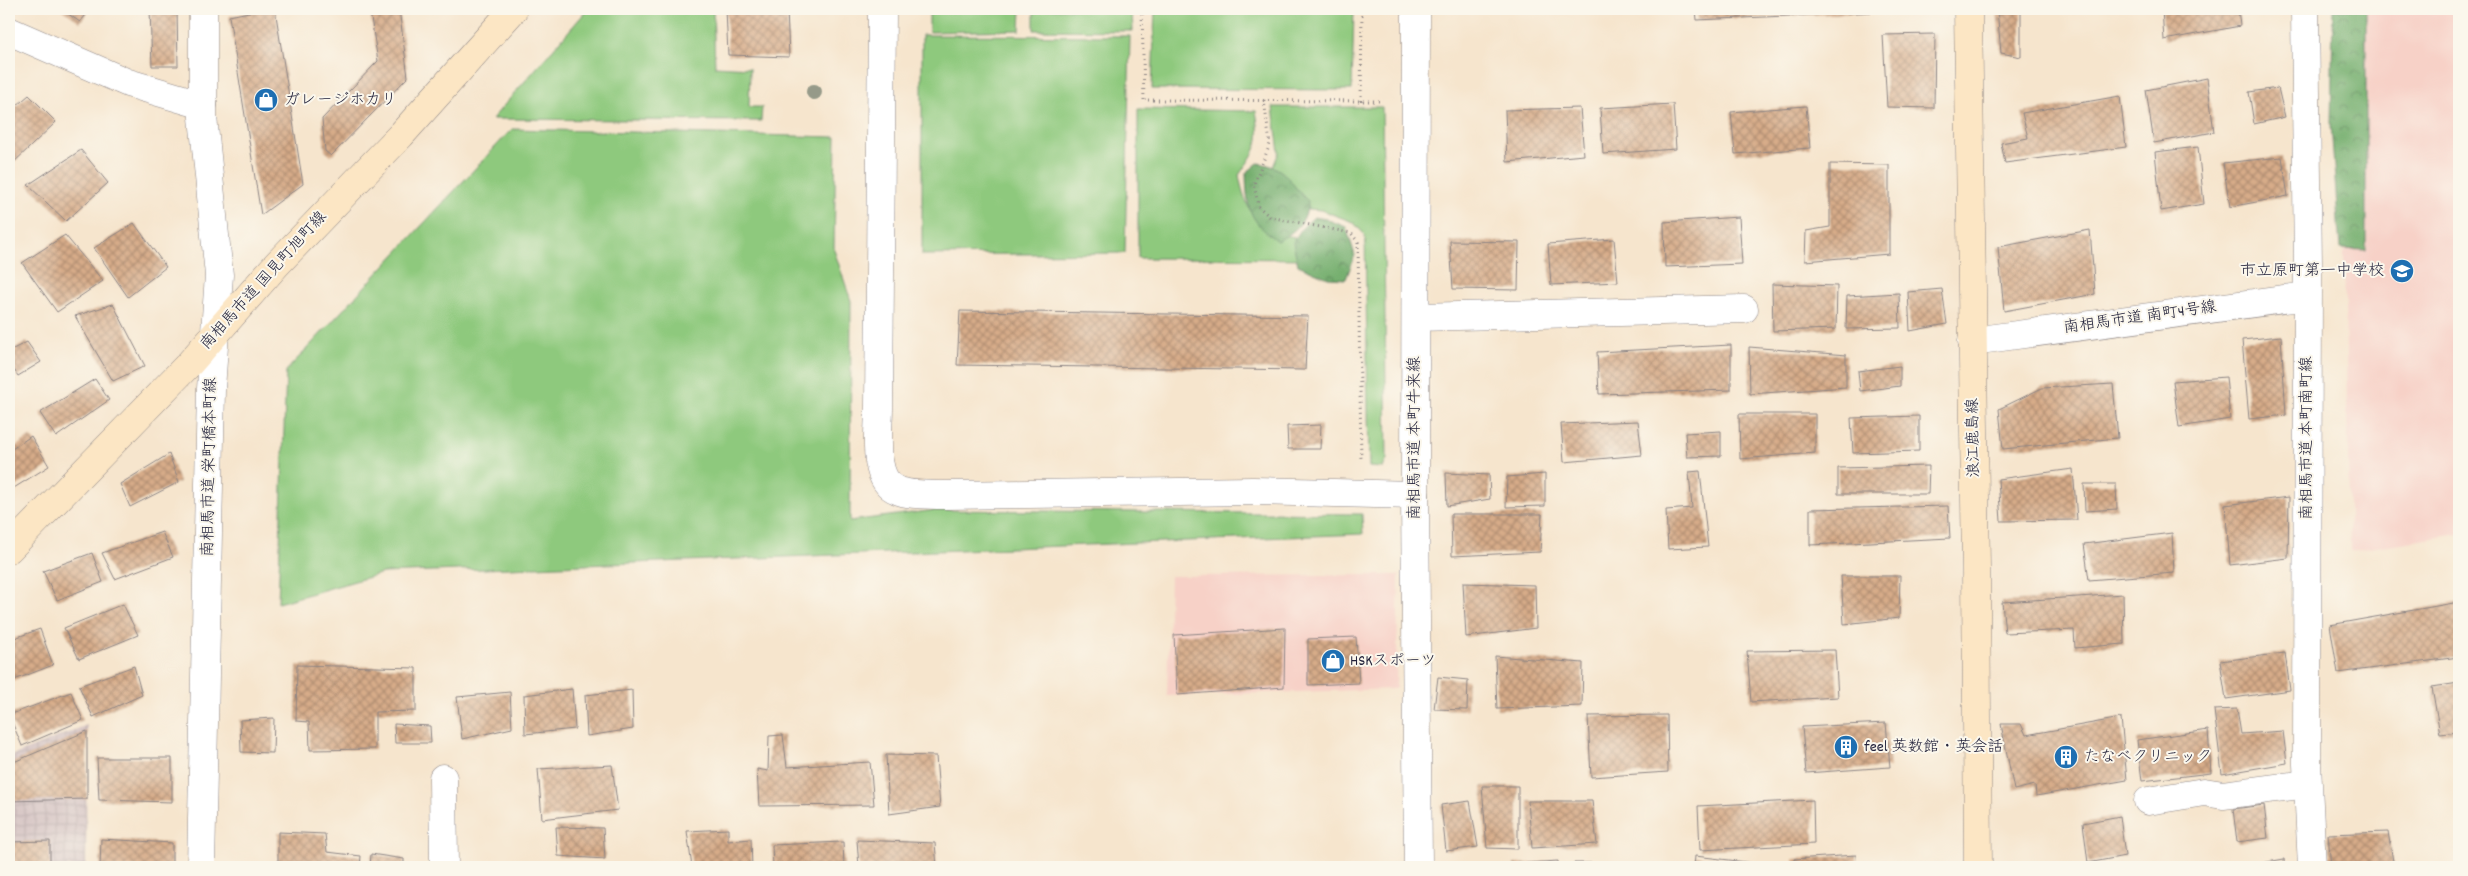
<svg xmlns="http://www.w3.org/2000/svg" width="2468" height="876" font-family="Dekko,'Klee One',sans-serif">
<defs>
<pattern id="industrial-grid" width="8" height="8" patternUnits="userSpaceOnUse" patternTransform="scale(1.25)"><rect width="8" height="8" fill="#d2bfc0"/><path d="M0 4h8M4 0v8" fill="none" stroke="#b4a4a6"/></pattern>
<pattern id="forest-crowns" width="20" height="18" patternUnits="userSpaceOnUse" patternTransform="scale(1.25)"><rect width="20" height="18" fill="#72ad6c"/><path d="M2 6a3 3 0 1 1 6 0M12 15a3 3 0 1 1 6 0" fill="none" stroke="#5d8c5a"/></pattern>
<pattern id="building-cross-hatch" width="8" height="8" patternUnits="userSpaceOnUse" patternTransform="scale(1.25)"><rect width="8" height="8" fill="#d7ac89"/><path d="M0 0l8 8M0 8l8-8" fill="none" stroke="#ae8c71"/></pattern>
</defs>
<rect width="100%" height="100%" fill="#fbf7ec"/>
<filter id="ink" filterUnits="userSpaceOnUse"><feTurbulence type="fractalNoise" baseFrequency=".02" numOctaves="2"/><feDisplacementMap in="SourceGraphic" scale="10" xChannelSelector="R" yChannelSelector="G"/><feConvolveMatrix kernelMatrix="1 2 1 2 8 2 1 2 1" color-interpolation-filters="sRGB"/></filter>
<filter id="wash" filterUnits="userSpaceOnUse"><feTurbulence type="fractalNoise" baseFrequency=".0096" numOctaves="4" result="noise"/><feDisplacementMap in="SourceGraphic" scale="20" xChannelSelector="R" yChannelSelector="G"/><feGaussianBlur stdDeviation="1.12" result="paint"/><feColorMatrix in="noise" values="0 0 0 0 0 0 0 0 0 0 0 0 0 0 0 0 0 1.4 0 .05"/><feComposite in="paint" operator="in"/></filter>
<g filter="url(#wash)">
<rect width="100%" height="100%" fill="#f6e5cd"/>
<g fill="#f7d1c7">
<path d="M2339,9H2459V534L2350,551Z"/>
<path d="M1399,575L1396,689L1167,696L1170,576Z"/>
</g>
<path fill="url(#industrial-grid)" d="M87,725L86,867H9V757Z"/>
<g fill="#8ec97d" stroke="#58765c">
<path d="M588,9H713L715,66L750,68L749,107H762L761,121L492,119Z"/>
<path d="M948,9H1021L1020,30L929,32V13Z"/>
<path d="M1034,9H1123L1132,11L1133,31L1034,30Z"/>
<path d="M1155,9H1354L1352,90L1152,89Z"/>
<path d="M922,35L1130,36L1125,253L922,255Z"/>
<path d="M1273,107H1382L1387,459L1383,468L1369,467L1365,235L1353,222L1321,210L1298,208L1263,192L1279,152Z"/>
<path d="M1138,109L1256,111C1262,144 1257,149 1239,175C1242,193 1250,220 1268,230C1279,236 1312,240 1326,243L1327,259L1138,258Z"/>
<path d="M512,129L836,137L834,250L851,301L850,521L935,510L1362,514L1363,534L383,573L278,603L286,371Z"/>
</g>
<g fill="url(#forest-crowns)" stroke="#4a6854">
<path d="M2333,9H2366V250L2340,249L2331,125Z"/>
<path d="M1258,163C1289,167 1288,183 1308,201C1306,223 1296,231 1277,241C1248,219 1247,209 1246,173Z"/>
<path d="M1314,217L1326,219L1346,227L1355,255L1346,279L1328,278L1298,265L1293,242L1302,228Z"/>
</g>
<g id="blocks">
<g fill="url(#building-cross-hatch)">
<path d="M61,9H91L80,22Z"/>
<path d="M150,9H177L178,66H152Z"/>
<path d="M264,9H275L303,184L261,215L229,16Z"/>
<path d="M389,9H399L408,77L331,156L325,151L322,119L378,61L370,12Z"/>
<path d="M726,9H787L789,57L728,55Z"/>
<path d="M1696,9H1921V10L1697,20Z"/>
<path d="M1997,9H2021V57L2001,53Z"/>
<path d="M2162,9H2238L2240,26L2164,40Z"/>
<path d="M1935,34L1934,108L1887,107L1883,35Z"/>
<path d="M2207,78L2214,132L2154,143L2146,90Z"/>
<path d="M2278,88L2285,117L2254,124L2249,92Z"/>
<path d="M29,95L56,122L9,167V112Z"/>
<path d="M2120,96L2126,147L2005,163L2001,143L2028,138L2022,113Z"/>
<path d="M1673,104L1676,149L1603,154L1600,108Z"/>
<path d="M1806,106L1810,148L1735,154L1731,112Z"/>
<path d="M1580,108L1584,155L1507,162L1505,110Z"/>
<path d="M2198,147L2204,204L2161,211L2155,152Z"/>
<path d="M81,150L108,183L66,221L28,185Z"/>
<path d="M2282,157L2288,196L2230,207L2223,163Z"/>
<path d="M1830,164L1889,165V254L1805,261L1806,231L1830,227Z"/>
<path d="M1739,217L1742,264L1665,267L1664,222Z"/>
<path d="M134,223L166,267L128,297L94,248Z"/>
<path d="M2090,230L2095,294L2004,311L1998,247Z"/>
<path d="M65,235L103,281L57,312L22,263Z"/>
<path d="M1614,239L1618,282L1551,285L1548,244Z"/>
<path d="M1450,241L1519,242L1518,290L1453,289Z"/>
<path d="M1772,284L1837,286L1836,329L1773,331Z"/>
<path d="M1942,289L1947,324L1910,331L1908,292Z"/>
<path d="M1899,293L1900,328L1846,329L1847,296Z"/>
<path d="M113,304L145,366L113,381L75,316Z"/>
<path d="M960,311L1308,316L1305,370L957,365Z"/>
<path d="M2281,336L2286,415L2249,419L2242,340Z"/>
<path d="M27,342L41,362L18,376L9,362V351Z"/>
<path d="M1731,345V390L1599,394L1597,352Z"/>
<path d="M1749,347L1846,355V387L1750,394Z"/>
<path d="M1900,366V386L1860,391L1858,371Z"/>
<path d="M2226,377L2230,419L2179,427L2173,381Z"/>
<path d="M95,379L109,400L56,437L40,413Z"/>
<path d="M2113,384L2118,438L2003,449L1999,409L2042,388Z"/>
<path d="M1739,414H1815V453L1740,459Z"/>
<path d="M1919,416V451L1853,453L1851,418Z"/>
<path d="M1638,421L1642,455L1564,462L1561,424Z"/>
<path d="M1321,425L1320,449H1288L1287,426Z"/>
<path d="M1721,431V456L1687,457L1685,433Z"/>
<path d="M31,436L49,466L9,491V451Z"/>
<path d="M169,454L179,482L130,507L120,484Z"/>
<path d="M1929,466L1928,494H1838V468Z"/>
<path d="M2073,469L2077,520L2001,521L1998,479Z"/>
<path d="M1700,471L1708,547L1668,549L1666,510L1692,508L1689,472Z"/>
<path d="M1446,473L1489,475L1490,499L1447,506Z"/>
<path d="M1545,474V506L1506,507L1507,477Z"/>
<path d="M2084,484H2116L2117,509L2085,511Z"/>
<path d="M2289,497L2288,558L2230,565L2225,505Z"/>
<path d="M1948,506L1950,538L1810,545V509Z"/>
<path d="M1451,514H1542L1540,552L1452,556Z"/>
<path d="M162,532L173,557L115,579L102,553Z"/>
<path d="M2172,533L2174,573L2089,580L2084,544Z"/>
<path d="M92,553L103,582L57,600L43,571Z"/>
<path d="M1841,576H1900L1899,618L1844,624Z"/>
<path d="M1463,583L1535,585L1536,628L1466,637Z"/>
<path d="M2123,594L2124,644L2075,648L2074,630L2005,633L2002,602Z"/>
<path d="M2459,602V657L2338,673L2330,625Z"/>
<path d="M123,604L138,635L79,659L64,628Z"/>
<path d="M1285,628L1284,687L1177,695L1174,635Z"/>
<path d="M40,629L53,665L9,682V640Z"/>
<path d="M1356,637L1359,683L1308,685V639Z"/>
<path d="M1835,650L1838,697L1751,702L1747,651Z"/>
<path d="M2285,653L2290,690L2226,699L2220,661Z"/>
<path d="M1495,656L1583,663L1582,706L1497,709Z"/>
<path d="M297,665L416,668V711L375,712V749L310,750L309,722L296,721Z"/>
<path d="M134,666L142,695L93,717L79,686Z"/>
<path d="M1438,677L1468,680L1467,710L1434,709Z"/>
<path d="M2459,683V732L2440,734L2432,687Z"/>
<path d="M572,689L575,729L525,734L524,695Z"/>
<path d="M632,690L633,729L587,736L585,695Z"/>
<path d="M71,692L83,720L22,746L9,715Z"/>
<path d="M510,692L512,728L462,739L457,697Z"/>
<path d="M2237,709L2241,734L2283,731L2287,763L2222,774L2214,710Z"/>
<path d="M1667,715L1668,772L1591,777L1588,716Z"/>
<path d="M274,718L273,753L241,752L240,720Z"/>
<path d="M2121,718L2127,780L2036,796L2035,785L2014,790L2001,724H2021L2026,735Z"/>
<path d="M1886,723L1890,767L1806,773L1802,727Z"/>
<path d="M394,724L430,726L431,743H395Z"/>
<path d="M2208,730L2211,773L2142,781L2137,740Z"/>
<path d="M87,731V799L9,801V764Z"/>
<path d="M783,735L787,767L870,762L874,805L759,806L757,769L768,771L769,736Z"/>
<path d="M886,755L936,756L940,807L889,814Z"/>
<path d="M97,758H172V802L99,800Z"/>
<path d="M612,765L618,810L542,819L538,769Z"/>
<path d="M1482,786H1518V849L1487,848Z"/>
<path d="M1813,800L1814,844L1700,850L1698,806Z"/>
<path d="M1470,801L1478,847L1446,851L1441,805Z"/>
<path d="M1528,801H1592L1597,844L1532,848Z"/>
<path d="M2264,805L2268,838L2237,842L2233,809Z"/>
<path d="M2120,816L2125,856L2088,863L2083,823Z"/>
<path d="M556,827L603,828L605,859L558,856Z"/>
<path d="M728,829V841L751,839L752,867H692L687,831Z"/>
<path d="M278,832L325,834L327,852L361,856L360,867H278Z"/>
<path d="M2388,832L2394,867H2331L2328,834Z"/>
<path d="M101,839L172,843V867H100Z"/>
<path d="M857,840L935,843L937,867H859Z"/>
<path d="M50,841V867H9V842Z"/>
<path d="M843,842L844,867H773L772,845Z"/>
<path d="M371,854L404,859V867H370Z"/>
<path d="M1856,855L1857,867H1795L1794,859Z"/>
<path d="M1695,856L1772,865V867H1694Z"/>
<path d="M2284,859L2285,867H2245V866Z"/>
<path d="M1558,861V867H1514V864Z"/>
<path d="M1574,863H1629V867H1575Z"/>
</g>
</g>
</g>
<g filter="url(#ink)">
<use href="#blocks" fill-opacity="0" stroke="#8c8484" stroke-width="1"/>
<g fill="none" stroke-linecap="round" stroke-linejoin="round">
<g stroke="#8c8484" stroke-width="29">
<g id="street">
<path d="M882,9L879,408C879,430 871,480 897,490C910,496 929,494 943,495L1253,491L1415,495"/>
<path d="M1416,9L1415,495L1418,867"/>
<path d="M2305,9L2308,267L2307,764L2312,867"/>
<path d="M9,31L128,83L203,105"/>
<path d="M1416,317L1744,309"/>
<path d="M1972,341L2307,296"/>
<path d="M443,778L444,867"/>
<path d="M2148,801L2204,792L2223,795L2307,784"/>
<path d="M201,867L211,389L219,275L203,117V9"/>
</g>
</g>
<g stroke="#8c8484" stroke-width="29">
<g id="secondary">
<path d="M1968,9L1976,569L1978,867"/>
<path d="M9,549L189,364L277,264L401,135L514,9"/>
</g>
</g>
<g stroke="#8c8484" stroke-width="3" stroke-dasharray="1 4" stroke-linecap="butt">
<path d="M1142,9L1144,100L1382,101"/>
<path d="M914,12L923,9"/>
<path d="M1264,100L1270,144L1254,184L1258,206L1270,217L1351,233L1358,242L1361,461"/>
<path d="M1361,101L1362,9"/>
</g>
<use href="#street" stroke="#fff" stroke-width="28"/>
<use href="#secondary" stroke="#fce6c4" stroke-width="28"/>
</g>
<circle fill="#969a89" cx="814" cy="92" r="8"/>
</g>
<defs>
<g id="shop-disc" transform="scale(1.25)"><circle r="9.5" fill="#1f6fb2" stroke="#fbf7ec"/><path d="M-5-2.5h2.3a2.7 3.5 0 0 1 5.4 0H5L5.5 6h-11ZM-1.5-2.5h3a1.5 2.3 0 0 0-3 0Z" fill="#fff"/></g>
<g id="school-disc" transform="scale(1.25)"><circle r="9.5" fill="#1f6fb2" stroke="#fbf7ec"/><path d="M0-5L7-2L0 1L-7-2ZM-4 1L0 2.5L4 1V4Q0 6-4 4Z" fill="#fff"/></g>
<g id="building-disc" transform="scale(1.25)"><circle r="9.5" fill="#1f6fb2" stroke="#fbf7ec"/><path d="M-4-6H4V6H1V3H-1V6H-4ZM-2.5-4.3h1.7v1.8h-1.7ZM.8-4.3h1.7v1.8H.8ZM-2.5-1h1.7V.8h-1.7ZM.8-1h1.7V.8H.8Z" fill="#fff"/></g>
</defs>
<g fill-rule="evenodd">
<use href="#shop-disc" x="266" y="100"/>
<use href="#school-disc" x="2402" y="271"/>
<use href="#shop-disc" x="1333" y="661"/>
<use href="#building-disc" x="1846" y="747"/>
<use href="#building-disc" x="2066" y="757"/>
</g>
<g text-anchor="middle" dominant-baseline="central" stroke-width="4" stroke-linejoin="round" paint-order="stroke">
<g font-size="16" fill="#22223b" stroke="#fbf7ec" text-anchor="start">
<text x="284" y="100">ガレージホカリ</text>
<text x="2384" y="271" text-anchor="end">市立原町第一中学校</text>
<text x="1350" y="661">HSKスポーツ</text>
<text x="1864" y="747">feel 英数館・英会話</text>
<text x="2084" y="757">たなべクリニック</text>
</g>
<g font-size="16" fill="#22223b" stroke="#fbf7ec">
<text transform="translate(264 281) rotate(-48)">南相馬市道 国見町旭町線</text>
<text transform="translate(2140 318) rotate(-8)">南相馬市道 南町4号線</text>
<text transform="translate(1415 438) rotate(-90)">南相馬市道 本町牛来線</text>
<text transform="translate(1974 438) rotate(-91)">浪江鹿島線</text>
<text transform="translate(2307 438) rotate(-90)">南相馬市道 本町南町線</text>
<text transform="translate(210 467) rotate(-89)">南相馬市道 栄町橋本町線</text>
</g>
</g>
<rect width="2468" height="876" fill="none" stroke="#fbf7ec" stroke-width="30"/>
</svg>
